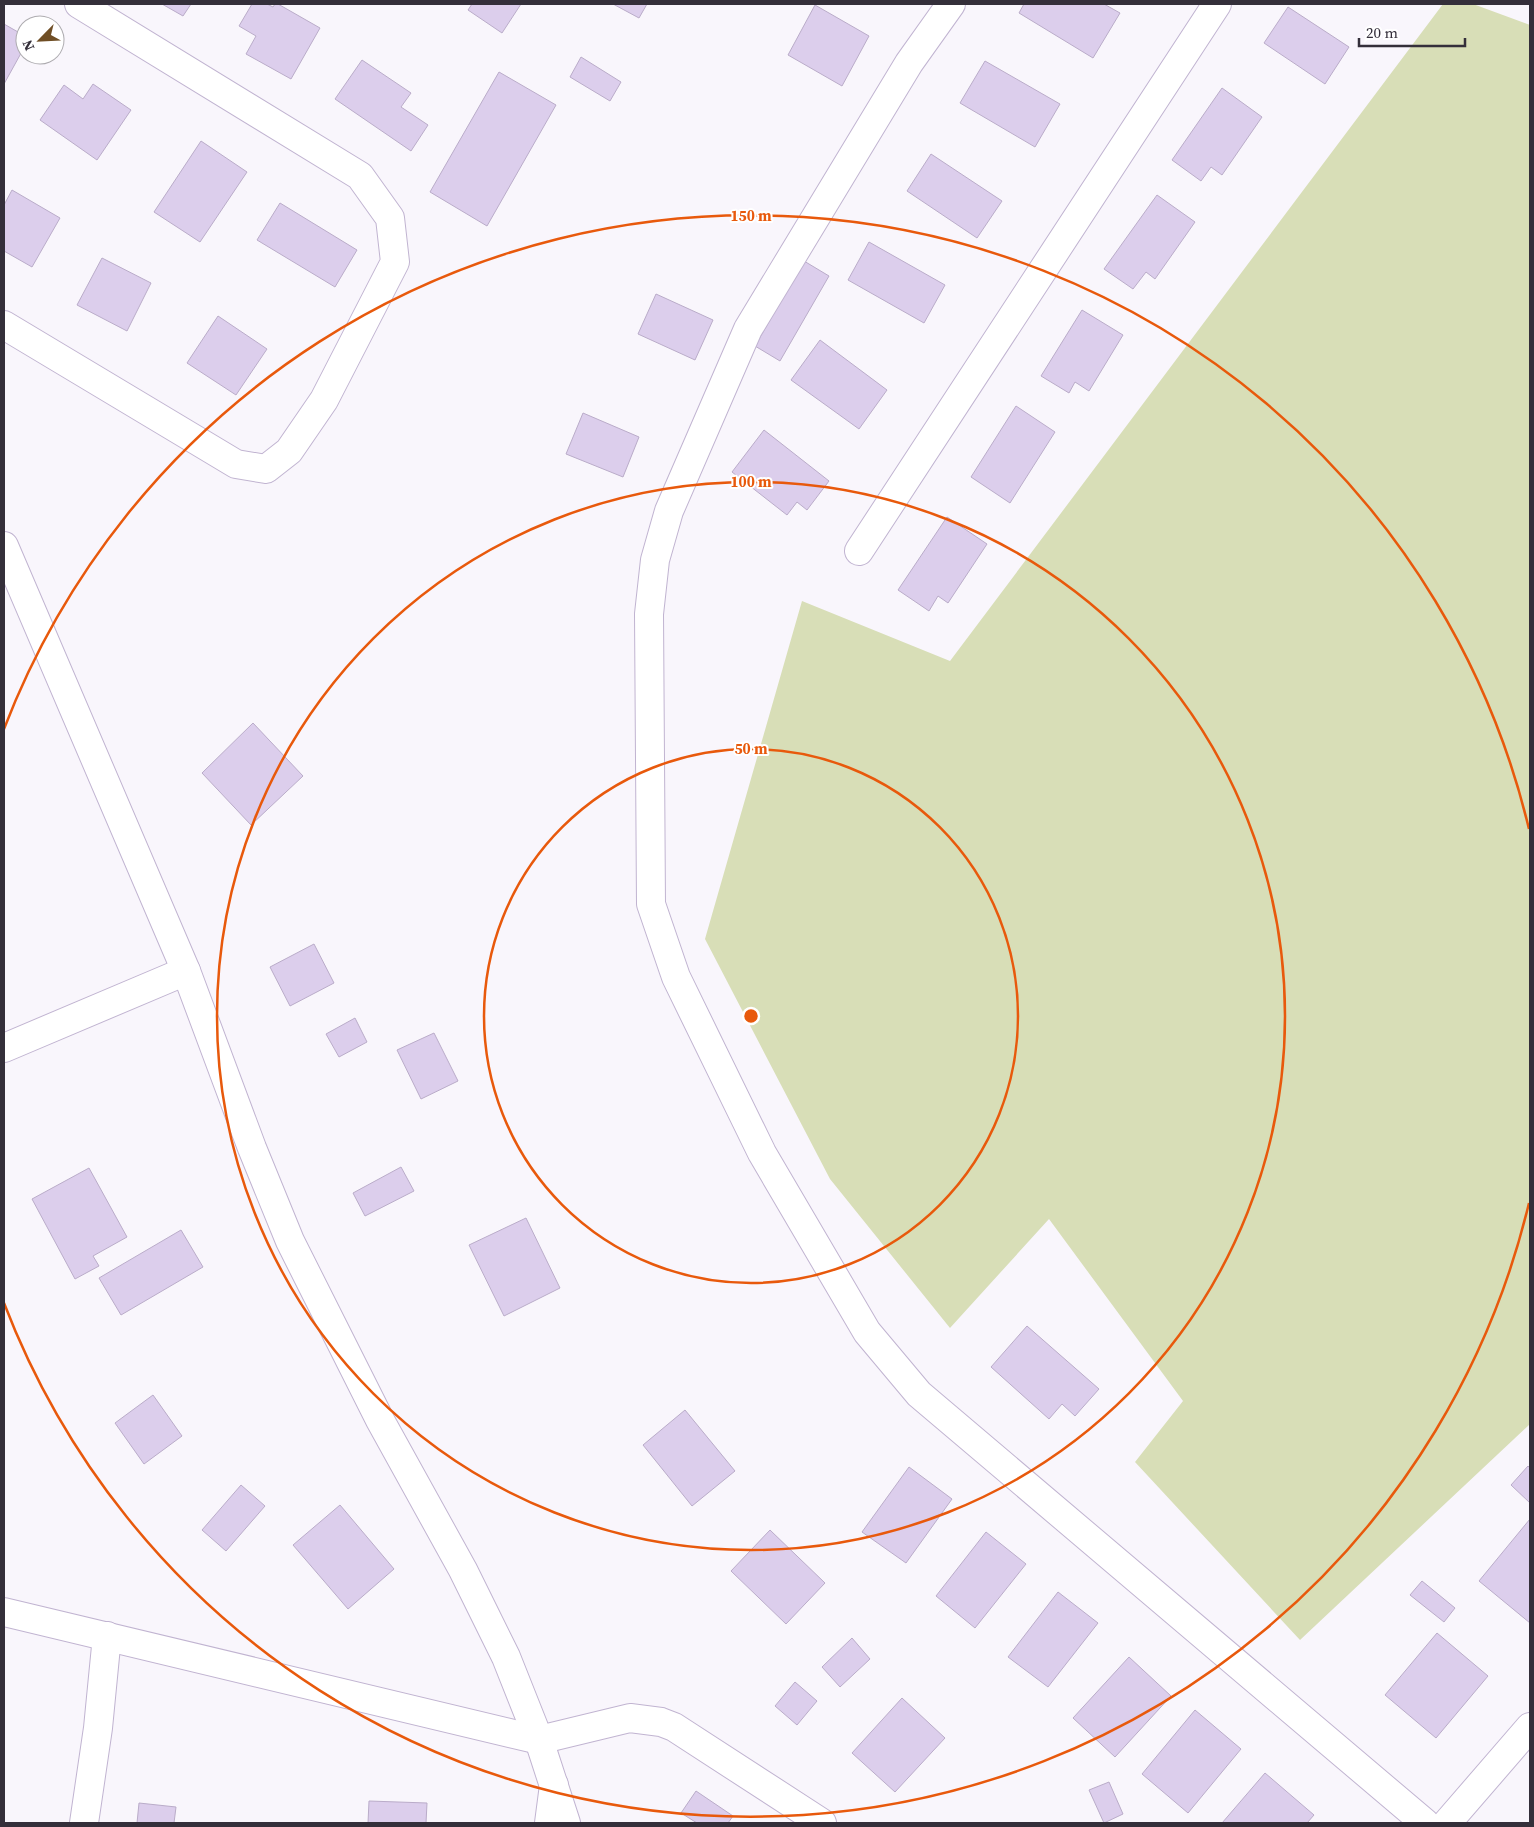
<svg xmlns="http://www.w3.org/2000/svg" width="1534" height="1827" font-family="'Source Serif 4',serif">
<rect width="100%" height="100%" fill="#f9f6fc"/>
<path fill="#d8deb7" d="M1443,4H1473L1530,25V1424L1300,1640L1135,1462L1183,1401L1049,1219L950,1328L830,1179L705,939L802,601L950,661Z"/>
<g fill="#dcceec" stroke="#baacc9">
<path d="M162,4H191L183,16Z"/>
<path d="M252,4H267L273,7L275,4H278L320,28L291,79L246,54L256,36L239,26Z"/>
<path d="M472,4H521L502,33L468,10Z"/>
<path d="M613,4H647L639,18Z"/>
<path d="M1024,4H1104L1120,13L1093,58L1019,13Z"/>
<path d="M815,5L869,36L842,86L788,55Z"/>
<path d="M1288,7L1349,47L1325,84L1264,43Z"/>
<path d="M4,24L25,36V46L4,84Z"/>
<path d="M581,57L621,82L610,101L570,77Z"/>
<path d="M362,60L411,93L401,107L428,125L411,151L335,99Z"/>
<path d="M985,61L1060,104L1035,147L960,103Z"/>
<path d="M499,72L556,105L487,226L430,192Z"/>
<path d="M93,84L131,110L97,160L40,120L64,85L83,99Z"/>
<path d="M1222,88L1262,117L1222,175L1211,167L1201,181L1172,160Z"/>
<path d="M201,141L247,172L200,242L154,212Z"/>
<path d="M931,154L1002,201L977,238L907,191Z"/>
<path d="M12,190L60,218L32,267L4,251V205Z"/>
<path d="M1157,195L1195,222L1155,279L1146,272L1133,289L1104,269Z"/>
<path d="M280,203L357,250L335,287L257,240Z"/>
<path d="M869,242L945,285L924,323L848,280Z"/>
<path d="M102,258L151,283L127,331L77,305Z"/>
<path d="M804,261L829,276L780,361L755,346Z"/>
<path d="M656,294L713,320L695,360L638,334Z"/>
<path d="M1082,310L1123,335L1089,391L1075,382L1069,393L1041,376Z"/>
<path d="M218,316L267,349L236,395L187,363Z"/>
<path d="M820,340L887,390L859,429L791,380Z"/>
<path d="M1016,406L1055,432L1010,503L971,477Z"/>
<path d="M583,413L639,437L623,477L566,454Z"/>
<path d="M764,430L829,481L807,510L797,502L787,515L732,472Z"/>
<path d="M947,517L987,544L948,603L938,596L929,611L898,590Z"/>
<path d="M253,723L303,776L251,825L202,773Z"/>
<path d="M314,944L334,983L290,1006L270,967Z"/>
<path d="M355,1018L367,1042L339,1057L326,1034Z"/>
<path d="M434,1033L458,1081L421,1099L397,1050Z"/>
<path d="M401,1167L414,1191L365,1216L353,1193Z"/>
<path d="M89,1168L127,1237L93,1256L99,1266L75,1279L32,1199Z"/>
<path d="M526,1218L560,1288L504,1316L469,1245Z"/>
<path d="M181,1230L203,1267L121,1315L99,1278Z"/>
<path d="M1027,1326L1099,1389L1075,1416L1062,1404L1049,1419L991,1367Z"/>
<path d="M153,1395L182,1436L144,1464L115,1423Z"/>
<path d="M685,1410L735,1471L692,1506L643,1445Z"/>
<path d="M1528,1466L1530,1468V1503L1511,1485Z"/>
<path d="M909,1467L952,1499L906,1563L862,1532Z"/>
<path d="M241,1485L265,1506L226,1551L202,1530Z"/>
<path d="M340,1505L394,1569L348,1609L293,1545Z"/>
<path d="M1530,1519V1623L1479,1581Z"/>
<path d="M770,1530L825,1583L786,1624L731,1571Z"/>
<path d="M986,1532L1026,1564L975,1628L936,1596Z"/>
<path d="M1422,1581L1455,1608L1444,1622L1410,1595Z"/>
<path d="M1058,1592L1098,1623L1048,1687L1008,1657Z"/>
<path d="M1437,1633L1488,1676L1436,1738L1385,1695Z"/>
<path d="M852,1638L870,1659L840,1687L822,1667Z"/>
<path d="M1129,1657L1171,1696L1115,1757L1073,1718Z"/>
<path d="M795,1682L817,1701L797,1725L775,1706Z"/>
<path d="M902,1698L945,1738L895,1792L852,1753Z"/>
<path d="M1195,1710L1241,1749L1188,1813L1142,1774Z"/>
<path d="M1265,1773L1314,1815L1307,1823H1222Z"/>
<path d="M1109,1782L1123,1814L1104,1823L1089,1790Z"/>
<path d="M696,1791L733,1816L728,1823H697L681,1813Z"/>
<path d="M369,1801L427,1803L426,1823H368Z"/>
<path d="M139,1803L176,1807L174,1823H137Z"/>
</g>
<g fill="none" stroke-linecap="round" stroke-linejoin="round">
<g stroke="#c1b4d1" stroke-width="30">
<g id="minor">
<path d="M951,4L909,63L748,329L669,511L655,560L649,614L651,904L676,977L762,1153L867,1332L919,1394L1425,1823"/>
<path d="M4,325L236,464L266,469L289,451L324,400L395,262L390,218L360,176L79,4"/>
<path d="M859,551L1217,4"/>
<path d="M4,1048L186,971"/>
<path d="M4,1612L539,1740L630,1718L661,1722L674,1727L822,1823"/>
<path d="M84,1823L98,1728L107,1636"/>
<path d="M549,1823L554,1785"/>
<path d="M1447,1823L1530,1727"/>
</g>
</g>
<g stroke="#c1b4d1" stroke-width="30">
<path id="tertiary" d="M4,546L186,971L252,1148L290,1241L380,1420L463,1570L506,1657L539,1740L566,1823"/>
</g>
<use href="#minor" stroke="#fff" stroke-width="28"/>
<use href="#tertiary" stroke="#fff" stroke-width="28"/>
</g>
<g fill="none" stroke="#e8590c" stroke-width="2.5">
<circle cx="751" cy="1016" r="267"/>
<circle cx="751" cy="1016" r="534"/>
<path d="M1529 1203A800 800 0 0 1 4 1303M4 729A800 800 0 0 1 1529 829"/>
</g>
<circle cx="751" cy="1016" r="8" fill="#e8590c" stroke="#fff" stroke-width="2.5"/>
<g font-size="15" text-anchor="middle" font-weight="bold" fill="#e8590c" stroke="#fff" stroke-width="4" stroke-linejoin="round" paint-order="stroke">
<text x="751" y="221">150 m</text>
<text x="751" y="487">100 m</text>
<text x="751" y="754">50 m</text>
</g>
<rect width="1534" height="1827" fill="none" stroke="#342f3a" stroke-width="10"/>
<g transform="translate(40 40) rotate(246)"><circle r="24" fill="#ffffff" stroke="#aeacb0"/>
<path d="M0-4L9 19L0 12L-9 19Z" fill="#6f4e25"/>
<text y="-8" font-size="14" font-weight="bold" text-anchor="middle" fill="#342f3a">N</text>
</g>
<path d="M1359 38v8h106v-8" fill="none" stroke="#342f3a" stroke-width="2.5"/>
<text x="1366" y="38" font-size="15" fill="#342f3a" stroke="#ffffff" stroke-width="4" paint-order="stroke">20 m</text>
</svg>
